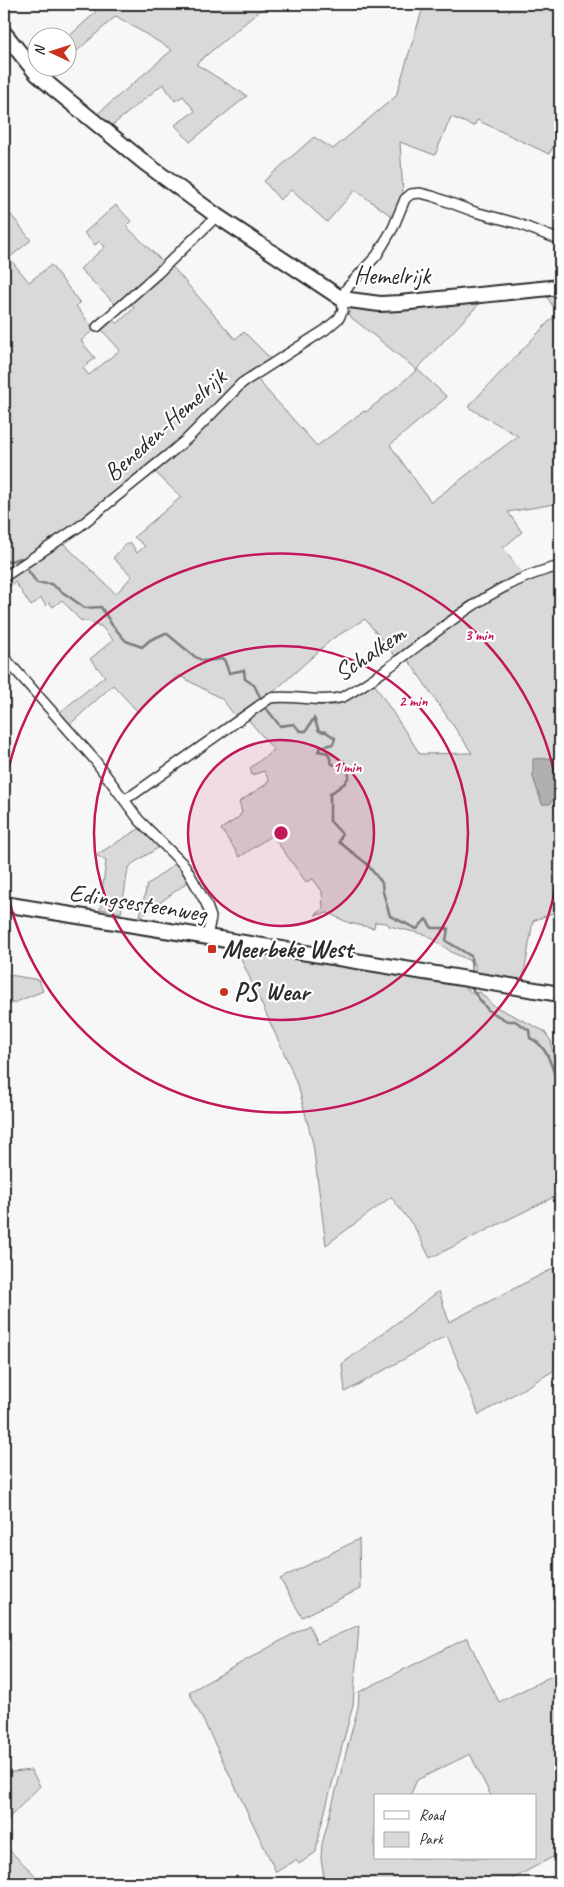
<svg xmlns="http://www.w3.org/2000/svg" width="564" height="1887" font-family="Caveat,sans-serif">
<rect width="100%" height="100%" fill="#f7f7f7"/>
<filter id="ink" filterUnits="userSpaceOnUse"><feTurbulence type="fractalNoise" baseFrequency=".02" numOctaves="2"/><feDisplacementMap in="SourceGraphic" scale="10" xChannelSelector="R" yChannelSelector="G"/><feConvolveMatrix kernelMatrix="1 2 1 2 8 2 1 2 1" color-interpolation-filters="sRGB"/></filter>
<g filter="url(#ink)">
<g fill="#d9d9d9" stroke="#828282" fill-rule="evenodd">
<path d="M89,4H268L196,64L247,96L190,142L175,125L195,111L183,96L175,101L163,84L109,128L94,117L172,50L116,16L68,59L67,38L96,12Z"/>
<path d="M424,4H560V134L549,154L477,120L474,126L451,117L435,155L400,142L403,194L393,217L355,190L327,222L291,190L280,200L264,181L314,137L333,149L396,96Z"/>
<path d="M116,205L131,221L126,226L164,263L117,306L80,269L105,247L100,241L95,245L84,233Z"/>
<path d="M4,206L31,240L9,258L29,282L51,265L80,303L76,306L94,329L81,341L95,358L83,368L89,375L120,350L100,328L112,319L117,324L134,308L130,301L171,265L235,339L244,332L271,359L227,392L165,453L115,491L80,521L4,572Z"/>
<path d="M560,293V503L508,512L522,532L503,548L521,572L522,576L494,588L396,657L365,619L332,639L270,695L236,717L222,699L178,675L138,712L113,685L68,726L59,713L105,676L90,659L113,640L102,627L91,622L80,620L62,600L53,607L49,603L46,606L41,598L31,606L15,582L4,590V580L29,566L63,543L116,594L132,576L113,558L125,545L131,543L137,553L145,546L134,537L181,497L155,472L192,439L242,389L256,378L317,446L364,411L366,412L417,370L347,314L355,306L482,301L417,369L447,397L390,445L431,502L518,436L468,407L557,313L546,295Z"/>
<path d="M560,571V910L533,921L523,980L475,972V963L453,953L427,935L389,926L387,923L375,922L374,928L349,923L328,913L315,915L323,909L322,891L313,879L306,882L272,835L240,857L221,829L238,818L242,812L239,802L265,785L269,780L264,771L252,775L250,768L274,750L246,717C255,712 264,704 274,702C294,698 313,708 333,705C348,703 361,691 373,682L420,754L472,753L407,658L497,594L528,580Z"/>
<path d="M142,827L161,846L132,864L128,869L121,913L100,909L106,861L96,855Z"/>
<path d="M176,863L189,881L142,916H140L147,885Z"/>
<path d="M237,950L465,987L472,993L480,992L492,1005L544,1031L551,1041L553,1056L560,1076V1194L430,1258L415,1228L391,1197L326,1245L313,1144L300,1093L289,1064Z"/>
<path d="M4,974L39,980L43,991L4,1007Z"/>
<path d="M560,1265V1367L479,1415L447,1335L345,1392L342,1364L439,1291L449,1322Z"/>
<path d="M359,1539L360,1589L302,1617L280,1579Z"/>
<path d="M309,1625L317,1644L359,1625L353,1705L320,1830L316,1852L299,1864L296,1860L276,1872L213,1740L189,1692Z"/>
<path d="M467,1638L499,1702L560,1672V1853L505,1883H325L321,1859L322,1844L358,1707L359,1692ZM470,1754L491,1796H535V1858H375V1796H410L417,1780Z"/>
<path d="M31,1770L40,1786L4,1823V1773Z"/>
<path d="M4,1845L43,1883H4Z"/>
</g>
<path fill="#b0b0b0" stroke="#7b7b7b" d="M553,758L555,796L550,804H542L533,777V759Z"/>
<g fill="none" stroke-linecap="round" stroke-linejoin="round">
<g stroke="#7b7b7b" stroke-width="2.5">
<path d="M4,557L7,562L21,558"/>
<path d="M27,569L37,583L51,584L85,608L101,607L112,625L126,641L142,647L150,640L166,633L194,656L203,661L224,659L229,673L244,670L245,679L254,685L260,697"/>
<path d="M266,708L280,726L294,724L300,731H306L314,718L319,731L326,732L335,738L333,744L321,747L318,751L328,753L332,764L348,768L349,776L345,783L330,794V821L342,834L339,842L366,863L382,883L383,892L390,916L417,929L426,919L432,928H448L446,941L471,956L472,973"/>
<path d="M473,987V991L488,1010L507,1021H515L529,1030L530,1038C547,1045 552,1066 557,1082L560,1085"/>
</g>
<g stroke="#2b2b2b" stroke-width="12">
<g id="street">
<path d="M97,327L157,274L217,216"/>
<path d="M4,577L80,526L168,455L188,438L242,383L325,330L339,318L343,310L342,299L346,289L377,255L393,228L405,199L411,194L420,193L432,196L475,212L516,223L560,240"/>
<path d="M4,657L94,759L139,820L185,866L206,903L211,917L207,937"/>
<path d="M124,799L134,794L270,698C294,694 318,704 343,697C417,656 476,585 560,566"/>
</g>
</g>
<g stroke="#2b2b2b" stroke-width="18">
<g id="secondary">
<path d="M4,33L37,74L53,88L145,163L217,216L342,299L380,304L400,303L560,287"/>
<path d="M4,904L560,994"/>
</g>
</g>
<use href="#street" stroke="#fff" stroke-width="9"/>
<use href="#secondary" stroke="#fff" stroke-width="14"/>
</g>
</g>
<circle cx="281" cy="833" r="93" fill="#c2185b" fill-opacity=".12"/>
<g fill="none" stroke="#c2185b" stroke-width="2.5">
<circle cx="281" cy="833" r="93"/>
<circle cx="281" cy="833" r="187"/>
<path d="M560 855A280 280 0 0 1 4 874M4 792A280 280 0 0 1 560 811"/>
</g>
<g fill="#c8321e" stroke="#fff" stroke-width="2">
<rect x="207" y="944" width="10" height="10" rx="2.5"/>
<circle cx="224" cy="992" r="5"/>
</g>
<g text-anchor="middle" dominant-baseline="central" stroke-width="4.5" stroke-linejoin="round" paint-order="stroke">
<g font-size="25" fill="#2b2b2b" stroke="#fff">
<text x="392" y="276">Hemelrijk</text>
<text transform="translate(165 425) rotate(-42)">Beneden-Hemelrijk</text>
<text transform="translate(370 653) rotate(-34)">Schalkem</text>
<text transform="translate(138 903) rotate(9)">Edingsesteenweg</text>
</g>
<g font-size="25" font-weight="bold" fill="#2b2b2b" stroke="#fff" text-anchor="start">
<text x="222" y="949">Meerbeke West</text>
<text x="234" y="992">PS Wear</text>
</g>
</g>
<circle cx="281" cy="833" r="8" fill="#c2185b" stroke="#fff" stroke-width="2.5"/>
<g font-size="15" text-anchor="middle" font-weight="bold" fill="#c2185b" stroke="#fff" stroke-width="4.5" stroke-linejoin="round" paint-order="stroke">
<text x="479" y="640">3 min</text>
<text x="413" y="706">2 min</text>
<text x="347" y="772">1 min</text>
</g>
<rect width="564" height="1887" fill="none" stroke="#fff" stroke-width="20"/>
<rect x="10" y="10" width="544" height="1867" fill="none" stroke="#2b2b2b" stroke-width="2" filter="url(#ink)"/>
<rect x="374" y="1794" width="162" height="65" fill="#ffffff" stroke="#aaaaaa"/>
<rect x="384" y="1811" width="25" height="8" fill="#ffffff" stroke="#aaaaaa"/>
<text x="419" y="1820" font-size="15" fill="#2b2b2b">Road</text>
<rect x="384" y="1832" width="25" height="15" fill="#d9d9d9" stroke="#aaaaaa"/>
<text x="419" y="1844" font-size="15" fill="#2b2b2b">Park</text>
<g transform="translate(52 52) rotate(274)"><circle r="24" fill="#ffffff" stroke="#aaaaaa"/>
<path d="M0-4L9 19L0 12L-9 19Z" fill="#c8321e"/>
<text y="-8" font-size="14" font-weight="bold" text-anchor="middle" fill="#2b2b2b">N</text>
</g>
</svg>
